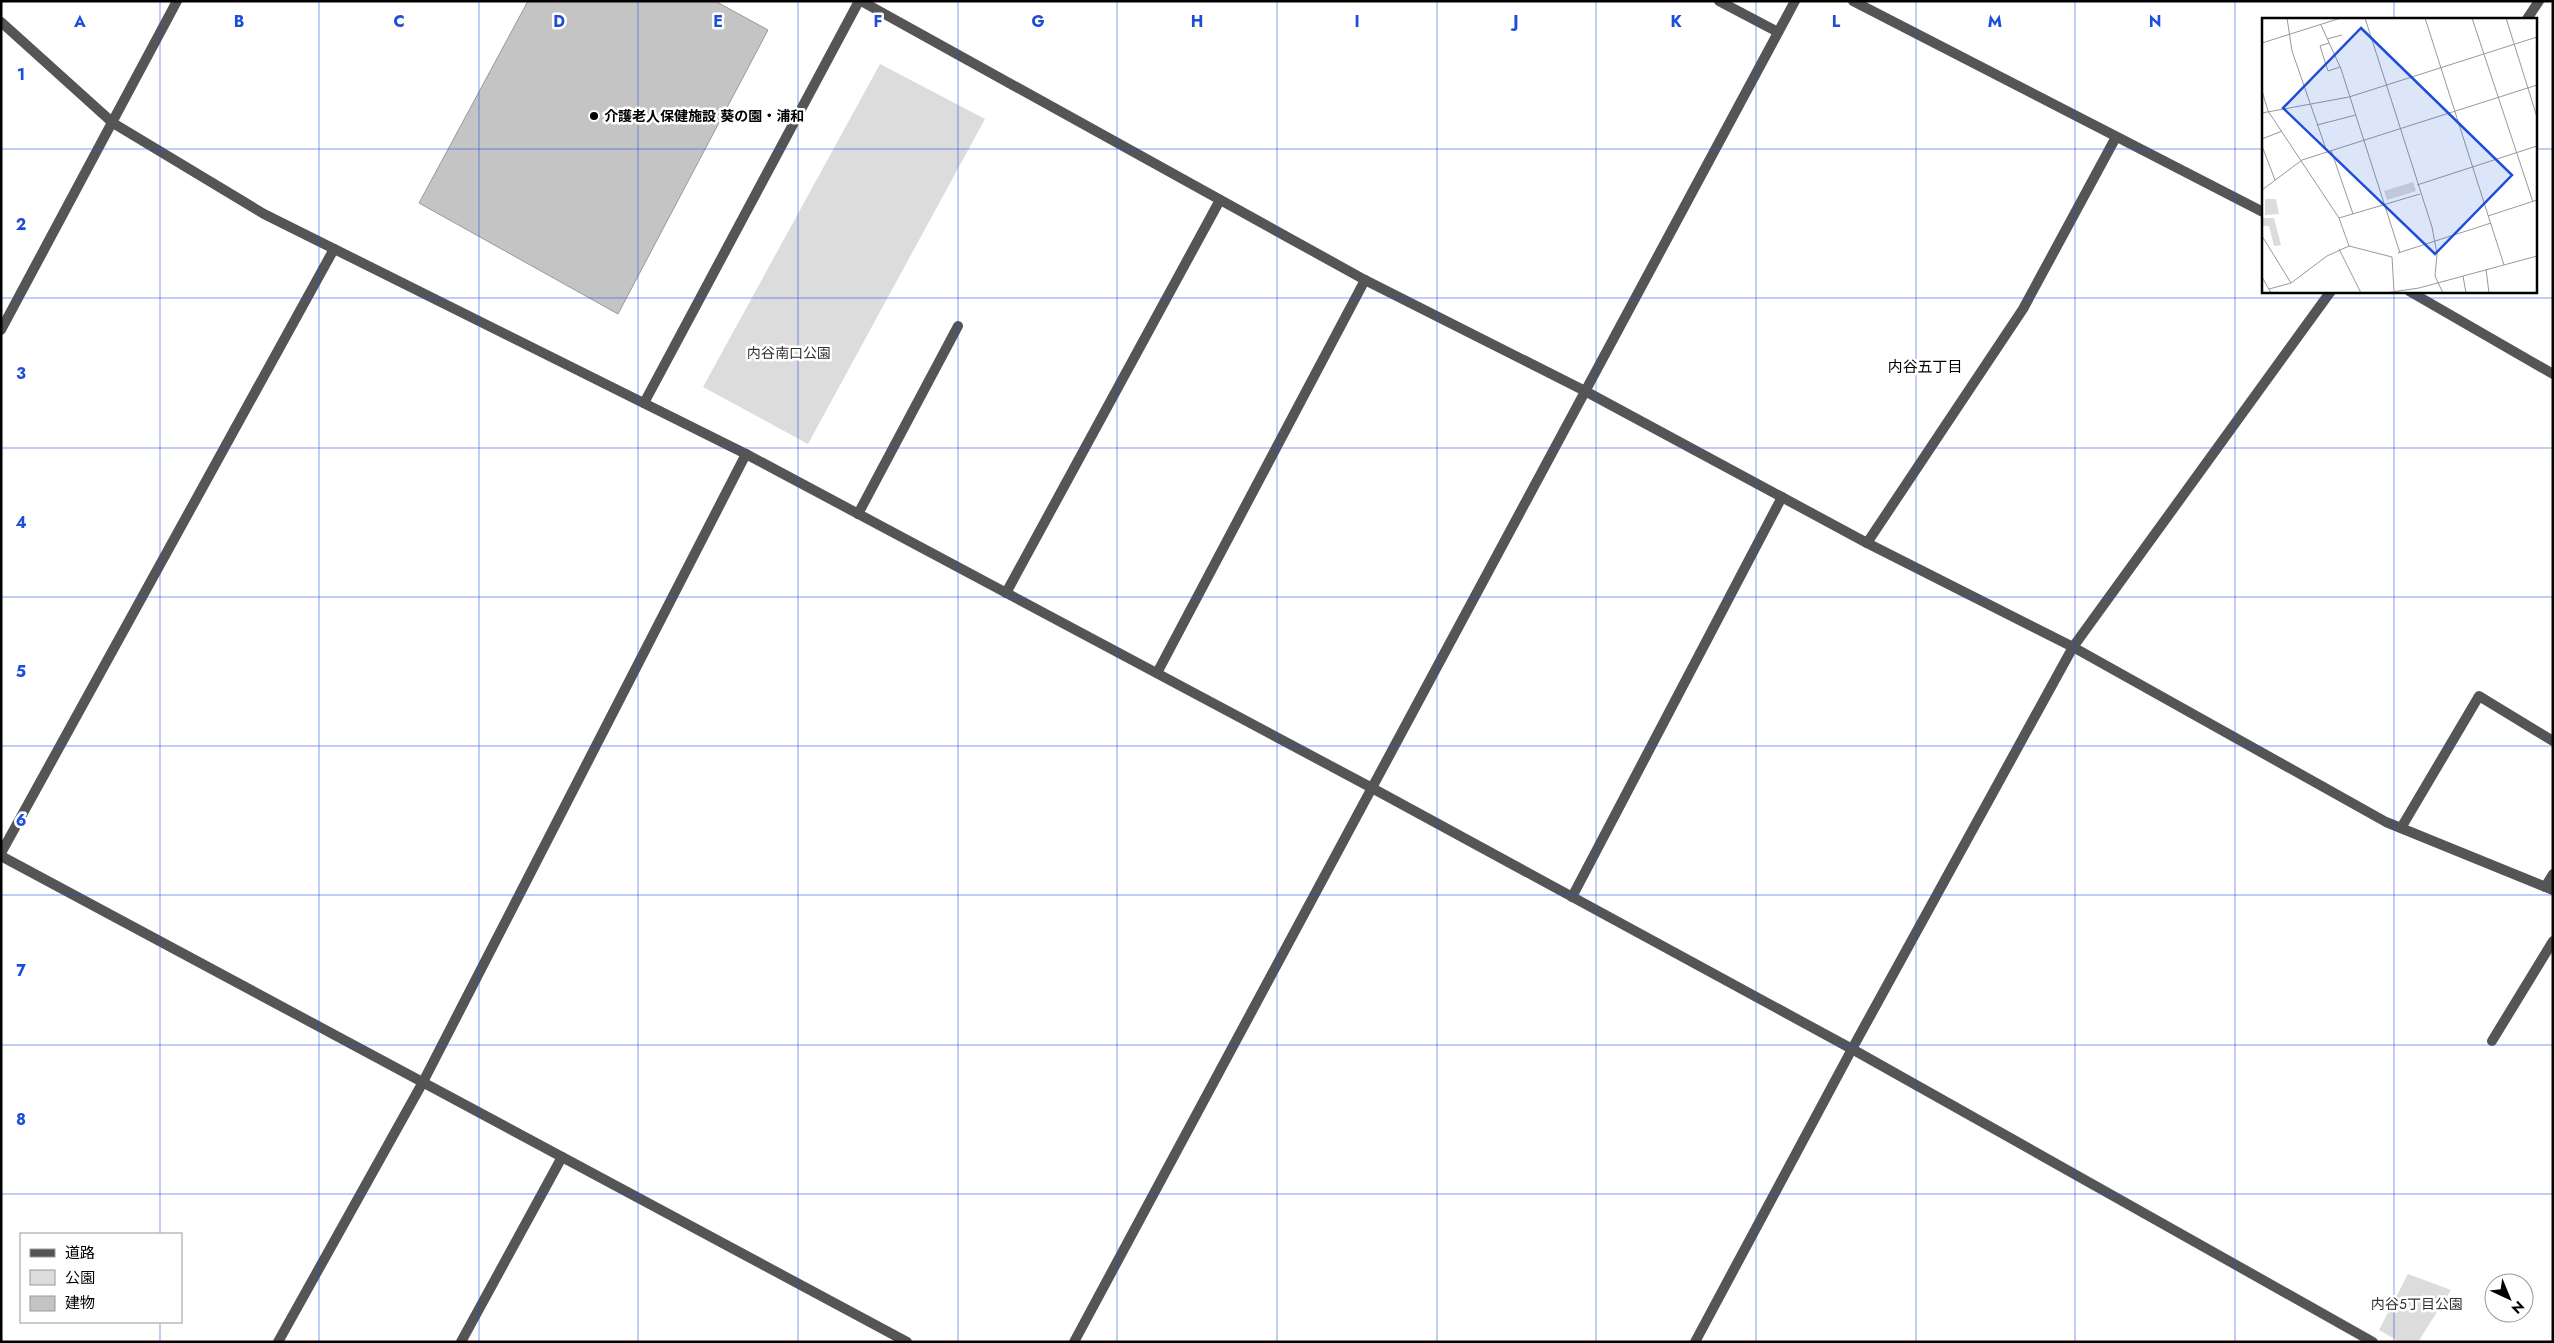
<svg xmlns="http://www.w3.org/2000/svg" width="2554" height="1343" font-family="Jost,'Noto Sans JP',sans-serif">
<rect width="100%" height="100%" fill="#fff"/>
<g fill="#dcdcdc">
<path d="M880,64L985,119L808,444L703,387Z"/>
<path d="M2408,1274L2451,1290L2418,1342H2400L2379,1330Z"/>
</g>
<path fill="#c4c4c4" stroke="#999" d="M528,1H715L768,30L618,314L419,203Z"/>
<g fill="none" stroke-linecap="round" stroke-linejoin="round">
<g stroke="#555" stroke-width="10">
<path d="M858,514L958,326"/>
<path d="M1006,593L1220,200"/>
<path d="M1157,673L1365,280"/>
<path d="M1,853L334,249"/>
<path d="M1572,897L1782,497"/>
<path d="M461,1342L562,1157"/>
</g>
<g stroke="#555" stroke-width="10">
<path d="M861,1L1365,280L1585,391L1867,543L2073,647L2386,822L2553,890"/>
<path d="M1719,1L1778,32"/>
<path d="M1853,1L2263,212"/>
<path d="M2527,19L2539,1"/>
<path d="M1,22L113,123L264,214L746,454L1372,788L1852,1049L2373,1342"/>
<path d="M2409,291L2553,374"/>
<path d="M1,330L177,1"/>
<path d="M644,403L859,1"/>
<path d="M1867,543L2023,309L2116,137"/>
<path d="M2401,828L2479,696L2553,741"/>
<path d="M1,856L907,1342"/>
<path d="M2545,887L2553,874"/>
<path d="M2492,1041L2553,941"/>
<path d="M278,1342L423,1082L746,454"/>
<path d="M1074,1342L1795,1"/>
<path d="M1695,1342L1852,1049L2073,647L2331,291"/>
</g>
</g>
<path fill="none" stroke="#1d4ed8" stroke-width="1" stroke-opacity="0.55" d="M160,1V1234M319,1V1342M479,1V1342M638,1V1342M798,1V1342M958,1V1342M1117,1V1342M1277,1V1342M1437,1V1342M1596,1V1342M1756,1V1342M1916,1V1342M2075,1V1342M2235,1V1342M2394,1V19M1,149H2263M2535,149H2553M2394,291V1342M1,298H2553M1,448H2553M1,597H2553M1,746H2553M1,895H2553M1,1045H2553M1,1194H2553M160,1322V1342"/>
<circle fill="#000" stroke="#fff" stroke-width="2" cx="594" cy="116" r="5"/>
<g text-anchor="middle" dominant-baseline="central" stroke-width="5" stroke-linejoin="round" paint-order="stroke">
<g font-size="14" font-weight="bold" fill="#000" stroke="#fff" text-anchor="start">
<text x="604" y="116">介護老人保健施設 葵の園・浦和</text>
</g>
<g font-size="14" fill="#333" stroke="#fff">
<text x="789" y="353">内谷南口公園</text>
<text x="2417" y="1304">内谷5丁目公園</text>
</g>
<g font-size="15" fill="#000" stroke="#fff">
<text x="1925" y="367">内谷五丁目</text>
</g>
</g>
<g transform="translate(2262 18)">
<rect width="275" height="275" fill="#fff"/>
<path d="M151,164L154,173L125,182L122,173ZM14,181L17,196L3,197V181ZM0,200H12L19,227L12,228L7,208H0Z" fill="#dcdcdc"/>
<path fill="none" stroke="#999" stroke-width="1" d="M25,0L30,33L65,134M103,0L170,209L175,236L173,258L181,275M163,0L242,247M210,0L271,184M244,0L275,99M59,7L79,51L138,235M65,21L80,17M0,25L79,0M67,25L58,28L66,53L78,49M0,73L6,93L77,200L87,228M0,95L87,79L275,19M55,107L94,97M0,121L20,113M0,128L13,162M69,132L91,196M155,167L275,128M0,172L40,142L275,67M226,198L275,182M77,200L158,176M0,218L29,265M77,231L99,275M136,235L229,205M224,251L227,275M201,258L204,275M0,259L9,275M7,271L29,265L65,238L87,228L130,239L132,273M123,275L157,270L275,238"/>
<path fill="#1d4ed8" fill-opacity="0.15" stroke="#1d4ed8" stroke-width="2.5" d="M99,10L250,157L173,236L21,90Z"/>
<rect width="275" height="275" fill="none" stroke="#000" stroke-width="2.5"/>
</g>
<g font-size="16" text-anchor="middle" font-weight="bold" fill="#1d4ed8" stroke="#fff" stroke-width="5" stroke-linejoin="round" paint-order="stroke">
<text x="80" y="27">A</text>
<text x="239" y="27">B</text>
<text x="399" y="27">C</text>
<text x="559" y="27">D</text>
<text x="718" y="27">E</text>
<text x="878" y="27">F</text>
<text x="1038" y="27">G</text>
<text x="1197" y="27">H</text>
<text x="1357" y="27">I</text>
<text x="1516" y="27">J</text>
<text x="1676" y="27">K</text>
<text x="1836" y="27">L</text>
<text x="1995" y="27">M</text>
<text x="2155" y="27">N</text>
<text x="21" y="80">1</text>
<text x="21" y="230">2</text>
<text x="21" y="379">3</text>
<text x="21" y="528">4</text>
<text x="21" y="677">5</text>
<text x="21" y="826">6</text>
<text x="21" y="976">7</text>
<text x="21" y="1125">8</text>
</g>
<rect width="2554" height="1343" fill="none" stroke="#000000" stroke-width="5"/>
<rect x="20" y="1233" width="162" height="90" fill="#ffffff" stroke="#999999"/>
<rect x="30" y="1249" width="25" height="8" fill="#555555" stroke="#999999"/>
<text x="65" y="1258" font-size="15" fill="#000000">道路</text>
<rect x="30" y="1270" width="25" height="15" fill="#dcdcdc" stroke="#999999"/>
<text x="65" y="1283" font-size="15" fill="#000000">公園</text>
<rect x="30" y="1296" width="25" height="15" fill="#c4c4c4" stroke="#999999"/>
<text x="65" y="1308" font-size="15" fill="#000000">建物</text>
<g transform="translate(2509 1298) rotate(136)"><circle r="24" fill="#ffffff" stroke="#999999"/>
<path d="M0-4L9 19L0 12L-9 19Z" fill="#000000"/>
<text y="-8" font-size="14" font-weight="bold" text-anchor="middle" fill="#000000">N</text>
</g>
</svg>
